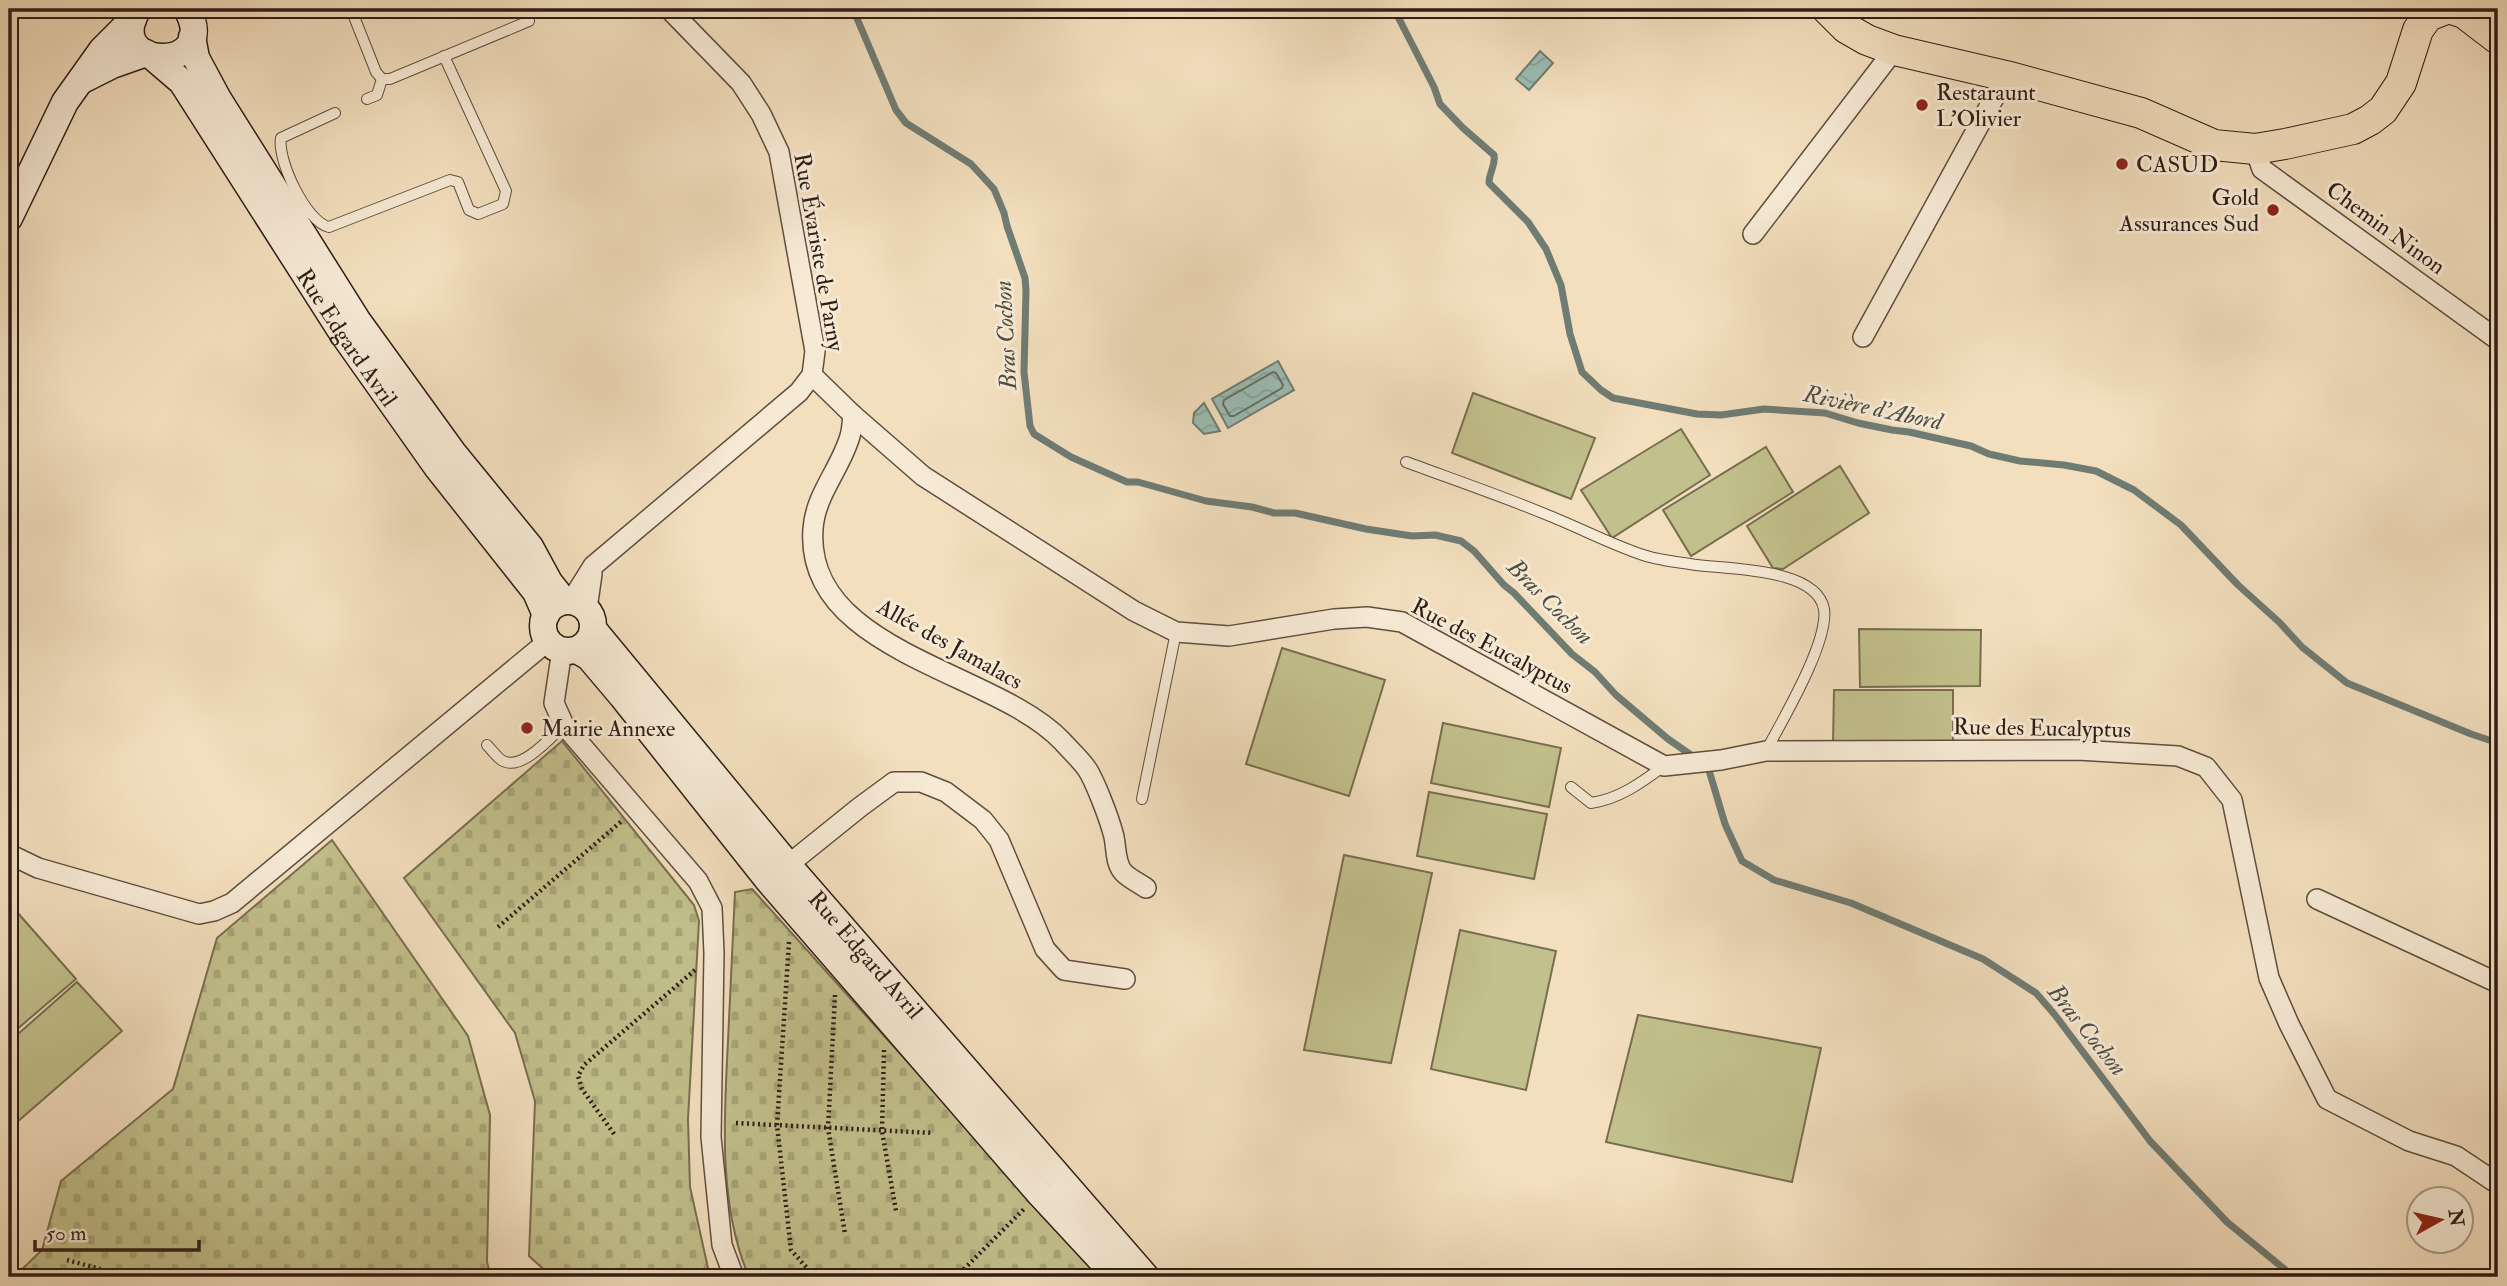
<svg xmlns="http://www.w3.org/2000/svg" width="2507" height="1286" font-family="'IM FELL Double Pica',serif">
<defs>
<pattern id="cemetery-stones" width="16" height="16" patternUnits="userSpaceOnUse" patternTransform="scale(1.75)"><rect width="16" height="16" fill="#c2c08c"/><path d="M2 7V4a2 2 0 0 1 4 0v3zM10 15v-3a2 2 0 0 1 4 0v3z" fill="#a7a578"/></pattern>
<pattern id="water-waves" width="16" height="10" patternUnits="userSpaceOnUse" patternTransform="scale(1.75)"><rect width="16" height="10" fill="#9bbcb3"/><path d="M0 5q4-4 8 0t8 0" fill="none" stroke="#86a199"/></pattern>
</defs>
<rect width="100%" height="100%" fill="#f3dfbe"/>
<filter id="stains"><feTurbulence type="fractalNoise" baseFrequency=".00286" numOctaves="4"/><feColorMatrix values="0 0 0 0 .2 0 0 0 0 .09 0 0 0 0 .02 0 0 0 .5 -.17"/></filter>
<radialGradient id="worn" r=".72"><stop offset=".6" stop-color="#630" stop-opacity="0"/><stop offset="1" stop-color="#630" stop-opacity=".3"/></radialGradient>
<g fill="url(#cemetery-stones)" stroke="#786e50" stroke-width="2">
<path d="M562,741L694,905L699,921L688,1119L690,1187L710,1277H552L529,1256L535,1101L515,1033L404,878Z"/>
<path d="M332,840L468,1036L490,1115L487,1262L491,1277H14L42,1250L61,1181L173,1089L217,938Z"/>
<path d="M752,889L1101,1277H749C718,1205 724,1118 728,1041C730,991 733,942 735,892Z"/>
</g>
<g fill="#c2c08c" stroke="#786e50" stroke-width="2">
<path d="M1473,393L1595,438L1571,499L1452,453Z"/>
<path d="M1681,429L1710,475L1612,538L1581,490Z"/>
<path d="M1766,447L1793,492L1691,556L1663,510Z"/>
<path d="M1840,466L1869,513L1783,569L1773,568L1747,526Z"/>
<path d="M1859,629L1981,630L1980,686L1860,687Z"/>
<path d="M1282,648L1385,680L1349,796L1246,764Z"/>
<path d="M1834,690H1953V744H1833Z"/>
<path d="M1443,723L1561,748L1549,807L1431,783Z"/>
<path d="M1429,792L1547,814L1534,879L1417,856Z"/>
<path d="M1344,855L1432,873L1391,1063L1304,1050Z"/>
<path d="M9,903L76,979L9,1036Z"/>
<path d="M1460,930L1556,951L1526,1090L1431,1069Z"/>
<path d="M77,982L122,1031L9,1129V1042Z"/>
<path d="M1638,1015L1821,1048L1792,1182L1606,1142Z"/>
</g>
<g fill="url(#water-waves)" stroke="#6f7c74" stroke-width="2">
<path d="M1540,51L1553,63L1529,90L1516,79Z"/>
<path d="M1278,361L1294,390L1228,428L1212,399Z"/>
<path d="M1204,403L1220,431L1204,434L1193,423L1194,413Z"/>
</g>
<g fill="none" stroke-linecap="round" stroke-linejoin="round">
<path stroke="#646c64" stroke-width="2" d="M1273,372L1276,373L1283,385L1282,388L1234,416H1230L1223,404L1224,400Z"/>
<g stroke="#6f7c74" stroke-width="7">
<path d="M853,9L896,110L906,123L971,164L994,189L1004,213L1007,226L1025,278L1026,291L1024,372L1030,426L1034,434L1071,457L1127,482H1138L1206,501L1252,507L1274,513H1295L1366,529L1412,536L1435,535L1461,541L1474,551L1504,585L1514,593L1572,654L1595,672L1616,695L1668,739L1694,757"/>
<path d="M1394,9L1434,87L1440,104L1463,128L1494,155C1496,165 1489,172 1489,183L1528,222L1546,249L1561,285L1570,334L1582,372L1601,390L1613,398L1697,414L1721,415L1764,409L1825,413L1858,423L1892,430L1909,432L1971,446L1989,454L2020,461L2064,465L2096,471L2134,490L2181,525L2238,585L2279,622L2302,647L2347,683L2471,734L2498,743"/>
<path d="M1704,764L1708,767L1725,824L1742,861L1774,880L1851,903L1983,959L2036,993L2055,1015L2150,1141L2227,1222L2294,1277"/>
</g>
<g stroke="#5f4e3f" stroke-width="12">
<g id="lane">
<path d="M351,9L376,72L382,79H390L529,21"/>
<path d="M367,99L377,95L382,79"/>
<path d="M335,113L281,138C277,160 306,222 329,227L450,180L458,182L469,210L478,214L503,204L506,191L444,56"/>
<path d="M1406,462C1452,479 1499,495 1545,514C1578,527 1610,544 1643,555C1658,560 1675,562 1690,564C1723,570 1816,566 1824,609C1829,642 1782,721 1766,751"/>
<path d="M487,745C492,750 497,758 503,761C522,771 551,737 564,725"/>
<path d="M1571,787L1591,803C1619,799 1641,783 1664,766"/>
<path d="M1142,799L1176,632"/>
</g>
</g>
<g stroke="#5f4e3f" stroke-width="22">
<g id="street">
<path d="M2255,149L2262,169L2498,340"/>
<path d="M1753,234L1894,50"/>
<path d="M1863,337L2006,76"/>
<path d="M812,375L853,415L923,476L1134,611L1176,632L1229,636L1334,619L1367,617L1402,622L1664,766L1721,760L1766,751L2078,750L2178,756L2206,767L2232,800L2269,978L2289,1024L2327,1099L2409,1141L2456,1156L2498,1184"/>
<path d="M853,415C852,422 852,430 850,436C841,468 815,495 813,529C804,652 996,671 1062,741C1070,750 1080,759 1087,769C1095,781 1109,818 1113,833C1117,845 1114,863 1124,873C1130,879 1139,883 1146,888"/>
<path d="M571,601L593,566L799,392L812,375L815,351L779,152L761,114L741,83L669,9"/>
<path d="M587,609L592,574"/>
<path d="M562,650L554,703L564,725L698,881L712,908L714,953L711,1137L722,1245L734,1277"/>
<path d="M9,854L38,868L199,914L214,911L232,903L548,641"/>
<path d="M778,873L860,807L894,782H921L946,792L983,820L999,840L1045,949L1064,970L1125,979"/>
<path d="M2317,899L2498,983"/>
</g>
</g>
<g stroke="#2e1d15" stroke-width="29">
<g id="secondary">
<path d="M138,9C100,71 223,75 187,9"/>
<path d="M192,37L196,58L218,99L357,320L454,454L530,547L549,582L564,601"/>
<path id="s1" d="M154,58L182,82L343,334L437,467L536,592L546,615"/>
<path d="M82,80L112,65L146,53"/>
<path d="M9,218L65,102L102,50L133,19"/>
<circle cx="568" cy="626" r="25"/>
<path id="s2" d="M593,629L788,865L1146,1277"/>
<path d="M577,650L589,657L622,696L768,880L1040,1194L1117,1277"/>
</g>
</g>
<g stroke="#2e1d15" stroke-width="32">
<g id="primary">
<path d="M1827,9L1846,28L1867,40L1894,50L2006,76L2141,113L2214,145L2255,149L2285,144L2353,129L2370,120L2383,110L2401,83L2418,30L2428,16L2446,9"/>
<path d="M2451,9L2464,13L2498,39"/>
</g>
</g>
<g stroke="#2e1d15" stroke-width="4.5" stroke-dasharray="2 3.5" stroke-linecap="butt">
<path d="M498,927L623,820"/>
<path d="M789,942L777,1125L791,1250L815,1277"/>
<path d="M835,995L828,1128L845,1234"/>
<path d="M884,1050L882,1131L896,1211"/>
<path d="M736,1123L933,1133"/>
<path d="M614,1134L582,1089L578,1076L584,1065L695,970"/>
<path d="M67,1260L130,1277"/>
<path d="M956,1277L1024,1209"/>
</g>
<use href="#lane" stroke="#f7ead5" stroke-width="10"/>
<use href="#street" stroke="#f7ead5" stroke-width="19"/>
<use href="#secondary" stroke="#f7ead5" stroke-width="26"/>
<use href="#primary" stroke="#f3dfbe" stroke-width="30"/>
</g>
<g fill="#8f2418" stroke="#f7ead5" stroke-width="2.5">
<circle cx="1922" cy="105" r="7"/>
<circle cx="2122" cy="164" r="7"/>
<circle cx="2273" cy="210" r="7"/>
<circle cx="527" cy="728" r="7"/>
</g>
<g text-anchor="middle" dominant-baseline="central" stroke-width="6" stroke-linejoin="round" paint-order="stroke">
<g font-size="23" fill="#2e1d15" stroke="#f7ead5" text-anchor="start">
<text x="1936" y="92">Restaraunt<tspan x="1936" dy="26">L'Olivier</tspan></text>
<text x="2136" y="164">CASUD</text>
<text x="2259" y="197" text-anchor="end">Gold<tspan x="2259" dy="26">Assurances Sud</tspan></text>
<text x="541" y="728">Mairie Annexe</text>
</g>
<g font-size="23" fill="#2e1d15" stroke="#f7ead5">
<text transform="translate(2386 228) rotate(36)">Chemin Ninon</text>
<text transform="translate(819 252) rotate(80)">Rue Évariste de Parny</text>
<text stroke="none"><textPath href="#s1" startOffset="341">Rue Edgard Avril</textPath></text>
<text transform="translate(950 644) rotate(29)">Allée des Jamalacs</text>
<text transform="translate(1492 646) rotate(28)">Rue des Eucalyptus</text>
<text transform="translate(2042 728) rotate(1)">Rue des Eucalyptus</text>
<text stroke="none"><textPath href="#s2" startOffset="425">Rue Edgard Avril</textPath></text>
</g>
<g font-size="24" font-style="italic" fill="#4f4d44" stroke="#f7ead5">
<text transform="translate(1006 335) rotate(-93)">Bras Cochon</text>
<text transform="translate(1873 408) rotate(12)">Rivière d'Abord</text>
<text transform="translate(1550 602) rotate(45)">Bras Cochon</text>
<text transform="translate(2087 1030) rotate(51)">Bras Cochon</text>
</g>
</g>
<rect width="2507" height="1286" fill="none" stroke="#f3dfbe" stroke-width="35"/>
<rect x="10" y="10" width="2486" height="1265" fill="none" stroke="#2e1d15" stroke-width="3.5"/>
<rect x="18" y="18" width="2472" height="1251" fill="none" stroke="#2e1d15" stroke-width="2"/>
<g transform="translate(2440 1220) rotate(82)"><circle r="33" fill="#f7ead5" stroke="#a79888" stroke-width="2"/>
<path d="M0-5L12 26L0 18L-12 26Z" fill="#8f2418"/>
<text y="-10" font-size="19" font-weight="bold" text-anchor="middle" fill="#2e1d15">N</text>
</g>
<path d="M35 1240v10h164v-10" fill="none" stroke="#2e1d15" stroke-width="3.5"/>
<text x="46" y="1240" font-size="21" fill="#2e1d15" stroke="#f7ead5" stroke-width="5" paint-order="stroke">50 m</text>
<rect width="100%" height="100%" filter="url(#stains)"/>
<rect width="100%" height="100%" fill="url(#worn)"/>
</svg>
